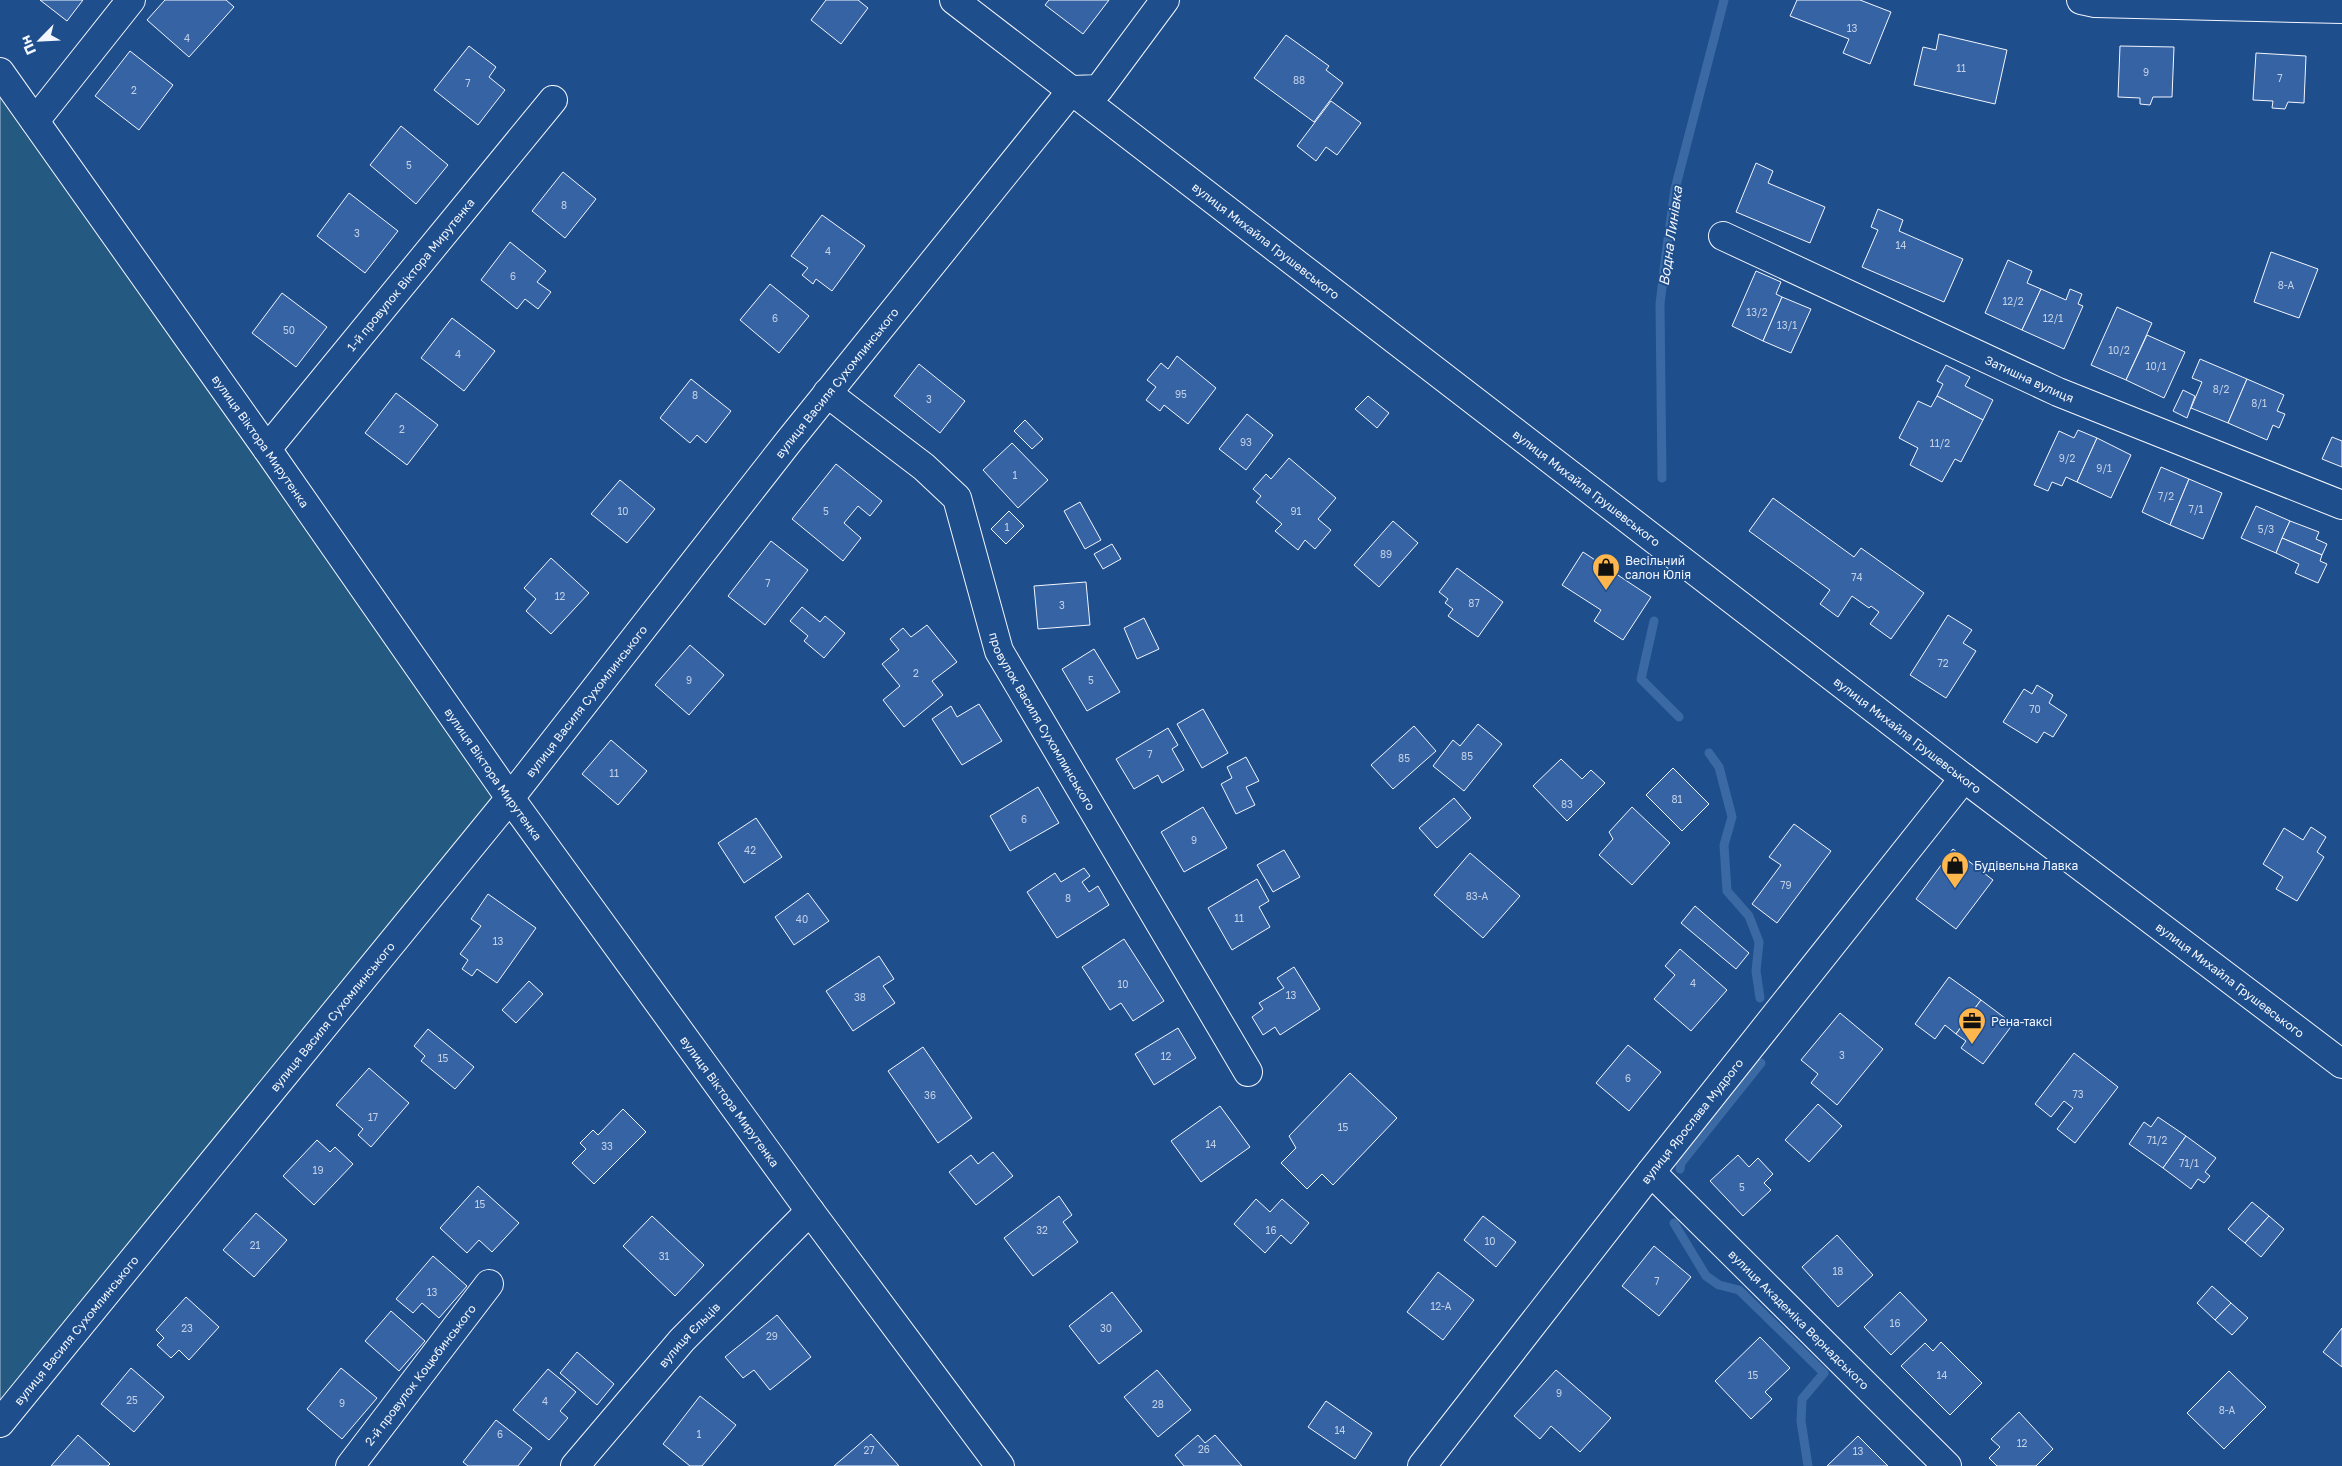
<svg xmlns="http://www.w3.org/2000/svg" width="2342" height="1466" font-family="'Golos Text',sans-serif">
<rect width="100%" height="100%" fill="#1f4e8c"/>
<path fill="#245a82" stroke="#a8bbd7" d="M0,88L508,788L0,1403Z"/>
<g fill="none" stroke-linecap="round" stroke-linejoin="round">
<g stroke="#3b69a3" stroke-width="9">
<path d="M1662,478L1660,304L1666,254L1675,189L1724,0"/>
<path d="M1654,621L1641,679L1679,717"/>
<path d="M1709,753L1719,767L1732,817L1724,845L1727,891L1749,916L1759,942L1756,971L1760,998"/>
<path d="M1680,1169L1681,1163L1761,1063"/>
<path d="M1674,1223L1706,1276L1719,1285L1739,1290L1824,1373L1802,1399L1801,1421L1808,1466"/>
</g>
</g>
<g fill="#3563a3" stroke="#f2f6ff">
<path d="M40,0H83L67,21Z"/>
<path d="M165,0H226L234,7L189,57L147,20Z"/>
<path d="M826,0H858L868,8L841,44L811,20Z"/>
<path d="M1049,0H1109L1083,34L1045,5Z"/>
<path d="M1797,0H1860L1891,12L1870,64L1843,53L1849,39L1790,16Z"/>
<path d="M1939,34L2007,50L1995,104L1914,85L1923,47L1936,50Z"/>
<path d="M1286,35L1329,66L1326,70L1343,83L1314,122L1254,78Z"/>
<path d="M469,46L496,67L489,77L505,90L478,125L434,90Z"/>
<path d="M2120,46L2174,47L2172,97H2153L2150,105L2140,104V98L2118,97Z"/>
<path d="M130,51L173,85L139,130L95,96Z"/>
<path d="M2256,53L2306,56L2304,103L2288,102L2285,109L2272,108L2273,101L2253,100Z"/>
<path d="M1331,101L1361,123L1337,155L1326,147L1316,161L1297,146Z"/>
<path d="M401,126L448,165L416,204L370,165Z"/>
<path d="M1756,163L1773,171L1768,183L1825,207L1810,243L1736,212Z"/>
<path d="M563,172L596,199L565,238L532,211Z"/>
<path d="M349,193L398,231L365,273L317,236Z"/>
<path d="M1878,209L1903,220L1899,231L1963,259L1944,302L1862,267L1878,230L1871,227Z"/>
<path d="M822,215L865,246L832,291L816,279L813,284L802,275L808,268L791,256Z"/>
<path d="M510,242L546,271L537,282L551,292L538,309L525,299L517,309L481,280Z"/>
<path d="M2271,252L2318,269L2299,318L2254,302Z"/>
<path d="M2008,260L2032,271L2027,283L2041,289L2022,330L1985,313Z"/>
<path d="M1756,271L1781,282L1776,294L1782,297L1763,341L1732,326Z"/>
<path d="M770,284L809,316L779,353L740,320Z"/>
<path d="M2041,289L2066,300L2070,289L2082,294L2078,304L2083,306L2064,349L2022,330Z"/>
<path d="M282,293L327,327L296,367L252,333Z"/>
<path d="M1782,297L1811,309L1791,353L1763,341Z"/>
<path d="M2117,307L2152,323L2126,380L2091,365Z"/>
<path d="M452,318L495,351L464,391L421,358Z"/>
<path d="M2147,335L2185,352L2164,398L2126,380Z"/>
<path d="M1177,356L1216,388L1188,424L1164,405L1160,411L1146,400L1156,387L1147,380L1161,363L1168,369Z"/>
<path d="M2200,359L2247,379L2228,423L2191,408L2202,382L2192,378Z"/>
<path d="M919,364L965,401L940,433L894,396Z"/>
<path d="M1946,365L1970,377L1965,386L1993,400L1983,420L1937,396L1943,384L1937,381Z"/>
<path d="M691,379L731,411L706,443L697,435L690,443L660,418Z"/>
<path d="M2247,379L2284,395L2277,411L2285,414L2279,428L2273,425L2267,440L2228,423Z"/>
<path d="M2183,390L2195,396L2187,418L2173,411Z"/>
<path d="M396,393L438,425L407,465L365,433Z"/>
<path d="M1368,396L1389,413L1377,428L1355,409Z"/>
<path d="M1937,396L1983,420L1961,462L1955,459L1942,482L1910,465L1918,448L1899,438L1918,401L1931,407Z"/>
<path d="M1247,414L1273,435L1246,470L1219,449Z"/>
<path d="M1025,420L1043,439L1032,449L1014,431Z"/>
<path d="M2078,430L2097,438L2077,482L2066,477L2062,486L2052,482L2048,491L2034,485L2059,431L2074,438Z"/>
<path d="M2332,437L2342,441V467L2322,459Z"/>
<path d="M2097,438L2131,455L2111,498L2077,482Z"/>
<path d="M1012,443L1048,480L1018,508L983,470Z"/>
<path d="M1289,458L1336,498L1318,519L1331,530L1315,549L1305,540L1298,550L1275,531L1282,524L1256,502L1261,496L1253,489L1266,474L1271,479Z"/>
<path d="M836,464L882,501L870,516L858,506L844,523L861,538L843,561L792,519Z"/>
<path d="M2161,467L2189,479L2170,525L2142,512Z"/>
<path d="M2189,479L2222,493L2203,539L2170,525Z"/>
<path d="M620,480L655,509L627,543L591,514Z"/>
<path d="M1773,498L1854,557L1861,548L1924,593L1891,639L1870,624L1879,612L1871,606L1869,608L1852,596L1838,617L1820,604L1830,590L1749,531Z"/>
<path d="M1080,502L1101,540L1085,549L1064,511Z"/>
<path d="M2256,506L2290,521L2276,553L2241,538Z"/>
<path d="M1009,511L1024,526L1006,544L991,529Z"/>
<path d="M1393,521L1418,543L1379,587L1354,565Z"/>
<path d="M2290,521L2319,532L2316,539L2327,544L2322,555L2282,538Z"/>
<path d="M2282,538L2322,555L2320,561L2327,564L2318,583L2295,573L2299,564L2276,553Z"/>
<path d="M771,541L808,570L765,625L728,596Z"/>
<path d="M1112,544L1121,559L1103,569L1094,554Z"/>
<path d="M1583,552L1651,597L1623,640L1594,621L1601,610L1562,585Z"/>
<path d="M551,558L589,593L551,634L526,611L536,599L524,588Z"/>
<path d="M1457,568L1503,602L1478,637L1448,616L1453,609L1445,603L1448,599L1439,592Z"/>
<path d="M1086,582L1090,625L1038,629L1034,586Z"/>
<path d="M802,607L820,622L825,616L845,633L824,658L804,641L808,636L790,621Z"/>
<path d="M1948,615L1972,630L1963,643L1976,651L1946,698L1910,675Z"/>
<path d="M1144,618L1159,649L1137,659L1124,628Z"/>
<path d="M927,625L957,662L932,681L943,695L904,727L883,700L900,686L882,664L899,650L890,639L903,628L911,637Z"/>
<path d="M690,645L724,675L689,715L655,685Z"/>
<path d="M1094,649L1120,692L1087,711L1062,669Z"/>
<path d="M2037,685L2053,695L2049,703L2067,715L2053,737L2044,732L2037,743L2003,722L2024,689L2032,694Z"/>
<path d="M979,704L1002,741L962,765L932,719L951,706L957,717Z"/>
<path d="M1203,709L1228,753L1202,768L1177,724Z"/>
<path d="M1478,724L1502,744L1464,791L1433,766L1453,740L1460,746Z"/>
<path d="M1414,726L1436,751L1393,789L1371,765Z"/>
<path d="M1168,728L1178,745L1172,749L1184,770L1162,783L1158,775L1134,789L1116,759Z"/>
<path d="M611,740L647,771L618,805L582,774Z"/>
<path d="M1246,757L1259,781L1246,787L1255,805L1236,814L1221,784L1232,778L1227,767Z"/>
<path d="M1561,759L1582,779L1591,770L1605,783L1567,821L1533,786Z"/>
<path d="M1673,768L1709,804L1682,831L1646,795Z"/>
<path d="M1038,787L1059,823L1010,851L990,816Z"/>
<path d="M1454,798L1471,818L1437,848L1419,828Z"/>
<path d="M1203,807L1227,848L1184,872L1161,832Z"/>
<path d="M1632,807L1670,843L1632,885L1599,855L1613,839L1609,832Z"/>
<path d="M756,818L782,857L744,883L718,843Z"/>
<path d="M1794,824L1831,851L1777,923L1752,904L1781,865L1769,857Z"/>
<path d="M2311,827L2326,837L2317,852L2324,857L2297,901L2276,889L2283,877L2263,864L2284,828L2303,840Z"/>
<path d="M1953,849L1993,880L1956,929L1916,899Z"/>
<path d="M1284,850L1300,877L1273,892L1257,865Z"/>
<path d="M1470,853L1520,896L1483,938L1434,895Z"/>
<path d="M1084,868L1090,876L1082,882L1089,892L1098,886L1109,905L1057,938L1027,892L1055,873L1061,882Z"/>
<path d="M1257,879L1269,901L1259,907L1270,927L1232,950L1208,908Z"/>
<path d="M808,893L829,921L794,945L775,917Z"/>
<path d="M488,894L536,928L497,983L477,969L472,976L462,969L468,960L460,954L481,926L471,919Z"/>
<path d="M1695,906L1749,953L1736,969L1681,923Z"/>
<path d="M1124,939L1164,1001L1133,1021L1121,1003L1110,1010L1082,967Z"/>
<path d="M1680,949L1727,990L1691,1031L1654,999L1675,975L1665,966Z"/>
<path d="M879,956L894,979L883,986L895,1003L853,1031L826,991Z"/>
<path d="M1294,967L1320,1009L1280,1035L1275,1027L1263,1035L1252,1017L1263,1009L1259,1003L1284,988L1277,978Z"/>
<path d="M1949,977L1981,1000L1956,1034L1945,1025L1935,1039L1915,1024Z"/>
<path d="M529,981L543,994L516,1023L502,1010Z"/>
<path d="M1981,1000L2013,1024L1983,1064L1961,1048L1966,1041L1956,1034Z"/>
<path d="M1840,1013L1883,1049L1837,1105L1811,1083L1818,1074L1801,1060Z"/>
<path d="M1178,1028L1196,1058L1154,1085L1135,1054Z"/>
<path d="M428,1029L474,1067L455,1089L421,1061L425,1056L414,1046Z"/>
<path d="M1628,1045L1661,1072L1629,1111L1596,1083Z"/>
<path d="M923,1047L972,1118L938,1143L888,1071Z"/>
<path d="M2074,1053L2118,1087L2075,1143L2057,1129L2073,1108L2064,1101L2051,1117L2035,1104Z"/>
<path d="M369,1068L409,1103L371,1147L358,1135L363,1129L336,1105Z"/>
<path d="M1350,1073L1397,1118L1333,1185L1322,1174L1307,1189L1281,1163L1296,1148L1289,1136Z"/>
<path d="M1818,1104L1842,1126L1809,1162L1785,1140Z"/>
<path d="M1220,1106L1250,1147L1201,1182L1171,1141Z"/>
<path d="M623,1109L646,1132L594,1184L572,1163L586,1149L580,1143L593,1130L598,1135Z"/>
<path d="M2158,1117L2186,1136L2163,1168L2129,1144L2144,1122L2151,1127Z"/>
<path d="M2186,1136L2216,1158L2205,1172L2210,1176L2204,1183L2198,1179L2191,1189L2163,1168Z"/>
<path d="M317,1140L330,1152L335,1147L353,1164L314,1205L283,1176Z"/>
<path d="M993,1152L1013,1176L976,1205L949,1172L971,1155L978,1164Z"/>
<path d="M1738,1155L1749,1167L1758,1158L1773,1174L1764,1183L1771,1190L1743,1216L1710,1181Z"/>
<path d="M478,1186L519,1223L492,1252L479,1240L467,1253L440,1228Z"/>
<path d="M1059,1196L1072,1215L1063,1222L1078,1242L1033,1276L1004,1238Z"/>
<path d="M1256,1199L1270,1212L1282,1199L1309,1223L1291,1244L1281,1235L1265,1253L1234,1224Z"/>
<path d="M2252,1202L2269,1216L2245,1243L2228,1229Z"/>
<path d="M256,1213L287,1240L254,1277L223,1250Z"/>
<path d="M652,1216L704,1265L675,1296L623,1246Z"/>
<path d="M1483,1216L1516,1242L1496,1267L1464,1240Z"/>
<path d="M2269,1216L2284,1229L2261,1257L2245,1243Z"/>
<path d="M1837,1235L1873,1275L1838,1307L1802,1267Z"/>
<path d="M1654,1246L1691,1277L1659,1316L1622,1286Z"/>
<path d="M433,1256L467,1286L439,1318L422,1303L413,1313L396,1299Z"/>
<path d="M1438,1272L1474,1300L1443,1340L1407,1312Z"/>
<path d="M2212,1286L2231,1303L2215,1320L2197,1303Z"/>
<path d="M1112,1292L1142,1331L1099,1364L1069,1326Z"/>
<path d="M1900,1292L1927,1320L1891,1355L1864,1327Z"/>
<path d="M186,1297L219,1327L189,1360L179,1350L171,1358L157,1345L164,1338L156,1330Z"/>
<path d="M2231,1303L2248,1318L2232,1335L2215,1320Z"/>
<path d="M391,1311L425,1341L399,1371L365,1341Z"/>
<path d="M777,1315L811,1357L770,1390L754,1370L743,1378L725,1357Z"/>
<path d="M2342,1328V1367L2323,1352Z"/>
<path d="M1760,1337L1790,1368L1765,1392L1772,1399L1751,1419L1715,1381Z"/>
<path d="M1941,1342L1982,1383L1950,1415L1901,1366L1925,1343L1933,1351Z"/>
<path d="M577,1352L614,1384L597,1405L560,1373Z"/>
<path d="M131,1368L164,1397L134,1432L101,1404Z"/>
<path d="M341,1368L377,1398L342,1439L307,1409Z"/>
<path d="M548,1369L576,1392L560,1411L568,1418L549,1440L513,1410Z"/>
<path d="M1157,1370L1191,1410L1158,1437L1124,1397Z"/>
<path d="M1556,1370L1611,1418L1580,1452L1551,1426L1540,1439L1514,1416Z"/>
<path d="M2229,1371L2266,1407L2224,1449L2187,1413Z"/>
<path d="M700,1396L736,1425L702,1466H690L663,1444Z"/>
<path d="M1326,1401L1372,1433L1355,1459L1308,1427Z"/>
<path d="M2019,1412L2053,1449L2036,1466H1997L1989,1458L2000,1447L1991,1439Z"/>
<path d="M496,1420L532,1448L518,1466H468L463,1462Z"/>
<path d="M871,1434L899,1466H834Z"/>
<path d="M78,1435L110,1464L108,1466H51Z"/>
<path d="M1198,1435L1205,1443L1215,1435L1242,1466H1184L1175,1455Z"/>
<path d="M1858,1436L1888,1466H1827Z"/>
</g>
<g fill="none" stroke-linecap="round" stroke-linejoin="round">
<g stroke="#f2f6ff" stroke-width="30">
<g id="street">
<path d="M2081,0L2095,3L2342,9"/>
<path d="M35,121L131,0"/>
<path id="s1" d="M1723,236L2058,392L2342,505"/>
<path id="s2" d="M827,393L924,467L957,498L999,651L1248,1072"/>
<path id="s3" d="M267,449L553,100"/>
<path id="s4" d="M1651,1172L1947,1466"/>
<path id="s5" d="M0,1423L510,798L789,441L1072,90L1099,89L1165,0"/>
<path id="s6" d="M350,1466L489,1284"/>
<path id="s7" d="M575,1466L682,1340L810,1211"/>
<path id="s8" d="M1422,1466L1651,1172L1964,778"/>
</g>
</g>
<g stroke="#f2f6ff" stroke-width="30">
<g id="secondary">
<path id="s9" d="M954,0L1964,778L2342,1064"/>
<path id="s10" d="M0,72L267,449L510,798L810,1211L1000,1466"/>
</g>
</g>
<use href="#street" stroke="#1f4e8c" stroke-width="28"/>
<use href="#secondary" stroke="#1f4e8c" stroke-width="28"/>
</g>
<defs>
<g id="shop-pin" transform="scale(1.4375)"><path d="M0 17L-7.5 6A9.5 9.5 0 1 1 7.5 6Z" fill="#ffb74d" stroke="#1f4e8c"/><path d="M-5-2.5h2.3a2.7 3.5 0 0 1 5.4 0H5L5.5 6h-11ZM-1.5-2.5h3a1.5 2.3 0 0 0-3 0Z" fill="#111"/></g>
<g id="office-pin" transform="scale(1.4375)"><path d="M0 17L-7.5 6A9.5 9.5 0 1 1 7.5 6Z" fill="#ffb74d" stroke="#1f4e8c"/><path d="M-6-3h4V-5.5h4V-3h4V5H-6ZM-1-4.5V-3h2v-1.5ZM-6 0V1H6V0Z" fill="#111"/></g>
</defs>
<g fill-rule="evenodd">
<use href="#shop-pin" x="1606" y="567"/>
<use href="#shop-pin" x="1955" y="865"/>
<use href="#office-pin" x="1972" y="1021"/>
</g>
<g text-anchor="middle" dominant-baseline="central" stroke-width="4" stroke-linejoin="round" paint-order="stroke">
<g font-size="10" fill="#c3d1e8">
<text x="1852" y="28">13</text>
<text x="187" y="38">4</text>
<text x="1961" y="68">11</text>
<text x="2146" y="72">9</text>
<text x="2280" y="78">7</text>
<text x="1299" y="80">88</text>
<text x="468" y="83">7</text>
<text x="134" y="90">2</text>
<text x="409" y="165">5</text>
<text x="564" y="205">8</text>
<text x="357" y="233">3</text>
<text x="1901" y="245">14</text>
<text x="828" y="251">4</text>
<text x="513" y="276">6</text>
<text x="2286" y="285">8-А</text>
<text x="2013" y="301">12/2</text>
<text x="1757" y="312">13/2</text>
<text x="775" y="318">6</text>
<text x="2053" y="318">12/1</text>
<text x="1787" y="325">13/1</text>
<text x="289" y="330">50</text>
<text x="2119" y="350">10/2</text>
<text x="458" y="354">4</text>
<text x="2156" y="366">10/1</text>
<text x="2221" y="389">8/2</text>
<text x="1181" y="394">95</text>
<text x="695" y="395">8</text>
<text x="929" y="399">3</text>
<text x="2259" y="403">8/1</text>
<text x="402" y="429">2</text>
<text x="1246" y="442">93</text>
<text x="1940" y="443">11/2</text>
<text x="2067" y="458">9/2</text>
<text x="2104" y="468">9/1</text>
<text x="1015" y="475">1</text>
<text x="2166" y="496">7/2</text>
<text x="2196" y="509">7/1</text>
<text x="623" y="511">10</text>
<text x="826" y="511">5</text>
<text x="1296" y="511">91</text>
<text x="1007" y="527">1</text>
<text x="2266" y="529">5/3</text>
<text x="1386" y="554">89</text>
<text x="1857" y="577">74</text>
<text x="768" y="583">7</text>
<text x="560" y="596">12</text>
<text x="1474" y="603">87</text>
<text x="1062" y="605">3</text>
<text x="1943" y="663">72</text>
<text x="916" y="673">2</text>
<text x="689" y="680">9</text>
<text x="1091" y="680">5</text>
<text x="2035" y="709">70</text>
<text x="1150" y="754">7</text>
<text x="1467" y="756">85</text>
<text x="1404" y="758">85</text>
<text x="614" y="773">11</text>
<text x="1677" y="799">81</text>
<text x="1567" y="804">83</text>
<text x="1024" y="819">6</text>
<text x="1194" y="840">9</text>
<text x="750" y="850">42</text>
<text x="1786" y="885">79</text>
<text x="1477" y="896">83-А</text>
<text x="1068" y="898">8</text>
<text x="1239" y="918">11</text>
<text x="802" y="919">40</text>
<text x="498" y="941">13</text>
<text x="1693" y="983">4</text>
<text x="1123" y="984">10</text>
<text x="1291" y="995">13</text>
<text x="860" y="997">38</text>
<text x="1842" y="1055">3</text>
<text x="1166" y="1056">12</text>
<text x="443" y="1058">15</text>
<text x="1628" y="1078">6</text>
<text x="2078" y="1094">73</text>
<text x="930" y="1095">36</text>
<text x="373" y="1117">17</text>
<text x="1343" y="1127">15</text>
<text x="2157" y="1140">71/2</text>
<text x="1211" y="1144">14</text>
<text x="607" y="1146">33</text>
<text x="2189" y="1163">71/1</text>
<text x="318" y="1170">19</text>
<text x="1742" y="1187">5</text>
<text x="480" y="1204">15</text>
<text x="1042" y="1230">32</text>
<text x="1271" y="1230">16</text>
<text x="1490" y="1241">10</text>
<text x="255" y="1245">21</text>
<text x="664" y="1256">31</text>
<text x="1838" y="1271">18</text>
<text x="1657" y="1281">7</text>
<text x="432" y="1292">13</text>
<text x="1441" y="1306">12-А</text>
<text x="1895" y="1323">16</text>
<text x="187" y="1328">23</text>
<text x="1106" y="1328">30</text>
<text x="772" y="1336">29</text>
<text x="1753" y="1375">15</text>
<text x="1942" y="1375">14</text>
<text x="1559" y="1393">9</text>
<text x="132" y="1400">25</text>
<text x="545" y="1401">4</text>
<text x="342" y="1403">9</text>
<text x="1158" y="1404">28</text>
<text x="2227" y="1410">8-А</text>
<text x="1340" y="1430">14</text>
<text x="500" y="1434">6</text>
<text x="699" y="1434">1</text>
<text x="2022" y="1443">12</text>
<text x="1204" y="1449">26</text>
<text x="869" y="1450">27</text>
<text x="1858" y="1451">13</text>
</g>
<g font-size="12" fill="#f2f6ff" stroke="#1f4e8c">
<text stroke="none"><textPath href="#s9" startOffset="394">вулиця Михайла Грушевського</textPath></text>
<text stroke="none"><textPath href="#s3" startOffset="226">1-й провулок Віктора Мирутенка</textPath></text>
<text stroke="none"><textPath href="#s1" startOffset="338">Затишна вулиця</textPath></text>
<text stroke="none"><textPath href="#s5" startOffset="1335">вулиця Василя Сухомлинського</textPath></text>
<text stroke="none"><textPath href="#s10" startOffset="452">вулиця Віктора Мирутенка</textPath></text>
<text stroke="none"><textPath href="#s9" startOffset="799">вулиця Михайла Грушевського</textPath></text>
<text stroke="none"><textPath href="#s5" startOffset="930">вулиця Василя Сухомлинського</textPath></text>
<text stroke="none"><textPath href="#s2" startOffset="408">провулок Василя Сухомлинського</textPath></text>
<text stroke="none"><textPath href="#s9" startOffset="1204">вулиця Михайла Грушевського</textPath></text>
<text stroke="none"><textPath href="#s10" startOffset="858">вулиця Віктора Мирутенка</textPath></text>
<text stroke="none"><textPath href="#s9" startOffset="1609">вулиця Михайла Грушевського</textPath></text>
<text stroke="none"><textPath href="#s5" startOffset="525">вулиця Василя Сухомлинського</textPath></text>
<text stroke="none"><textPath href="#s10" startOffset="1262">вулиця Віктора Мирутенка</textPath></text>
<text stroke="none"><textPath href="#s8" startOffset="438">вулиця Ярослава Мудрого</textPath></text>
<text stroke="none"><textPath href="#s4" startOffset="209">вулиця Академіка Вернадського</textPath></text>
<text stroke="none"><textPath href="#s5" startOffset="120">вулиця Василя Сухомлинського</textPath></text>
<text stroke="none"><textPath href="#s7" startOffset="174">вулиця Єльців</textPath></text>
<text stroke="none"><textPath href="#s6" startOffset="115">2-й провулок Коцюбинського</textPath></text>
</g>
<g font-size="12" fill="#f2f6ff" stroke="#1f4e8c" text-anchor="start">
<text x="1625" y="560">Весільний<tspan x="1625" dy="14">салон Юлія</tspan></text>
<text x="1974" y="865">Будівельна Лавка</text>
<text x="1991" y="1021">Рена-таксі</text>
</g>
<g font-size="14" font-style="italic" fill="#f2f6ff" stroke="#1f4e8c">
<text transform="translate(1670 236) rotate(-82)">Водна Линівка</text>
</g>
</g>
<g transform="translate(40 40) rotate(246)" stroke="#1f4e8c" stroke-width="4" paint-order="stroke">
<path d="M0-4L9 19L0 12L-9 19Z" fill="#f2f6ff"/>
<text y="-8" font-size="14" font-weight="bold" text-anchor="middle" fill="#f2f6ff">Пн</text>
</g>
</svg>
